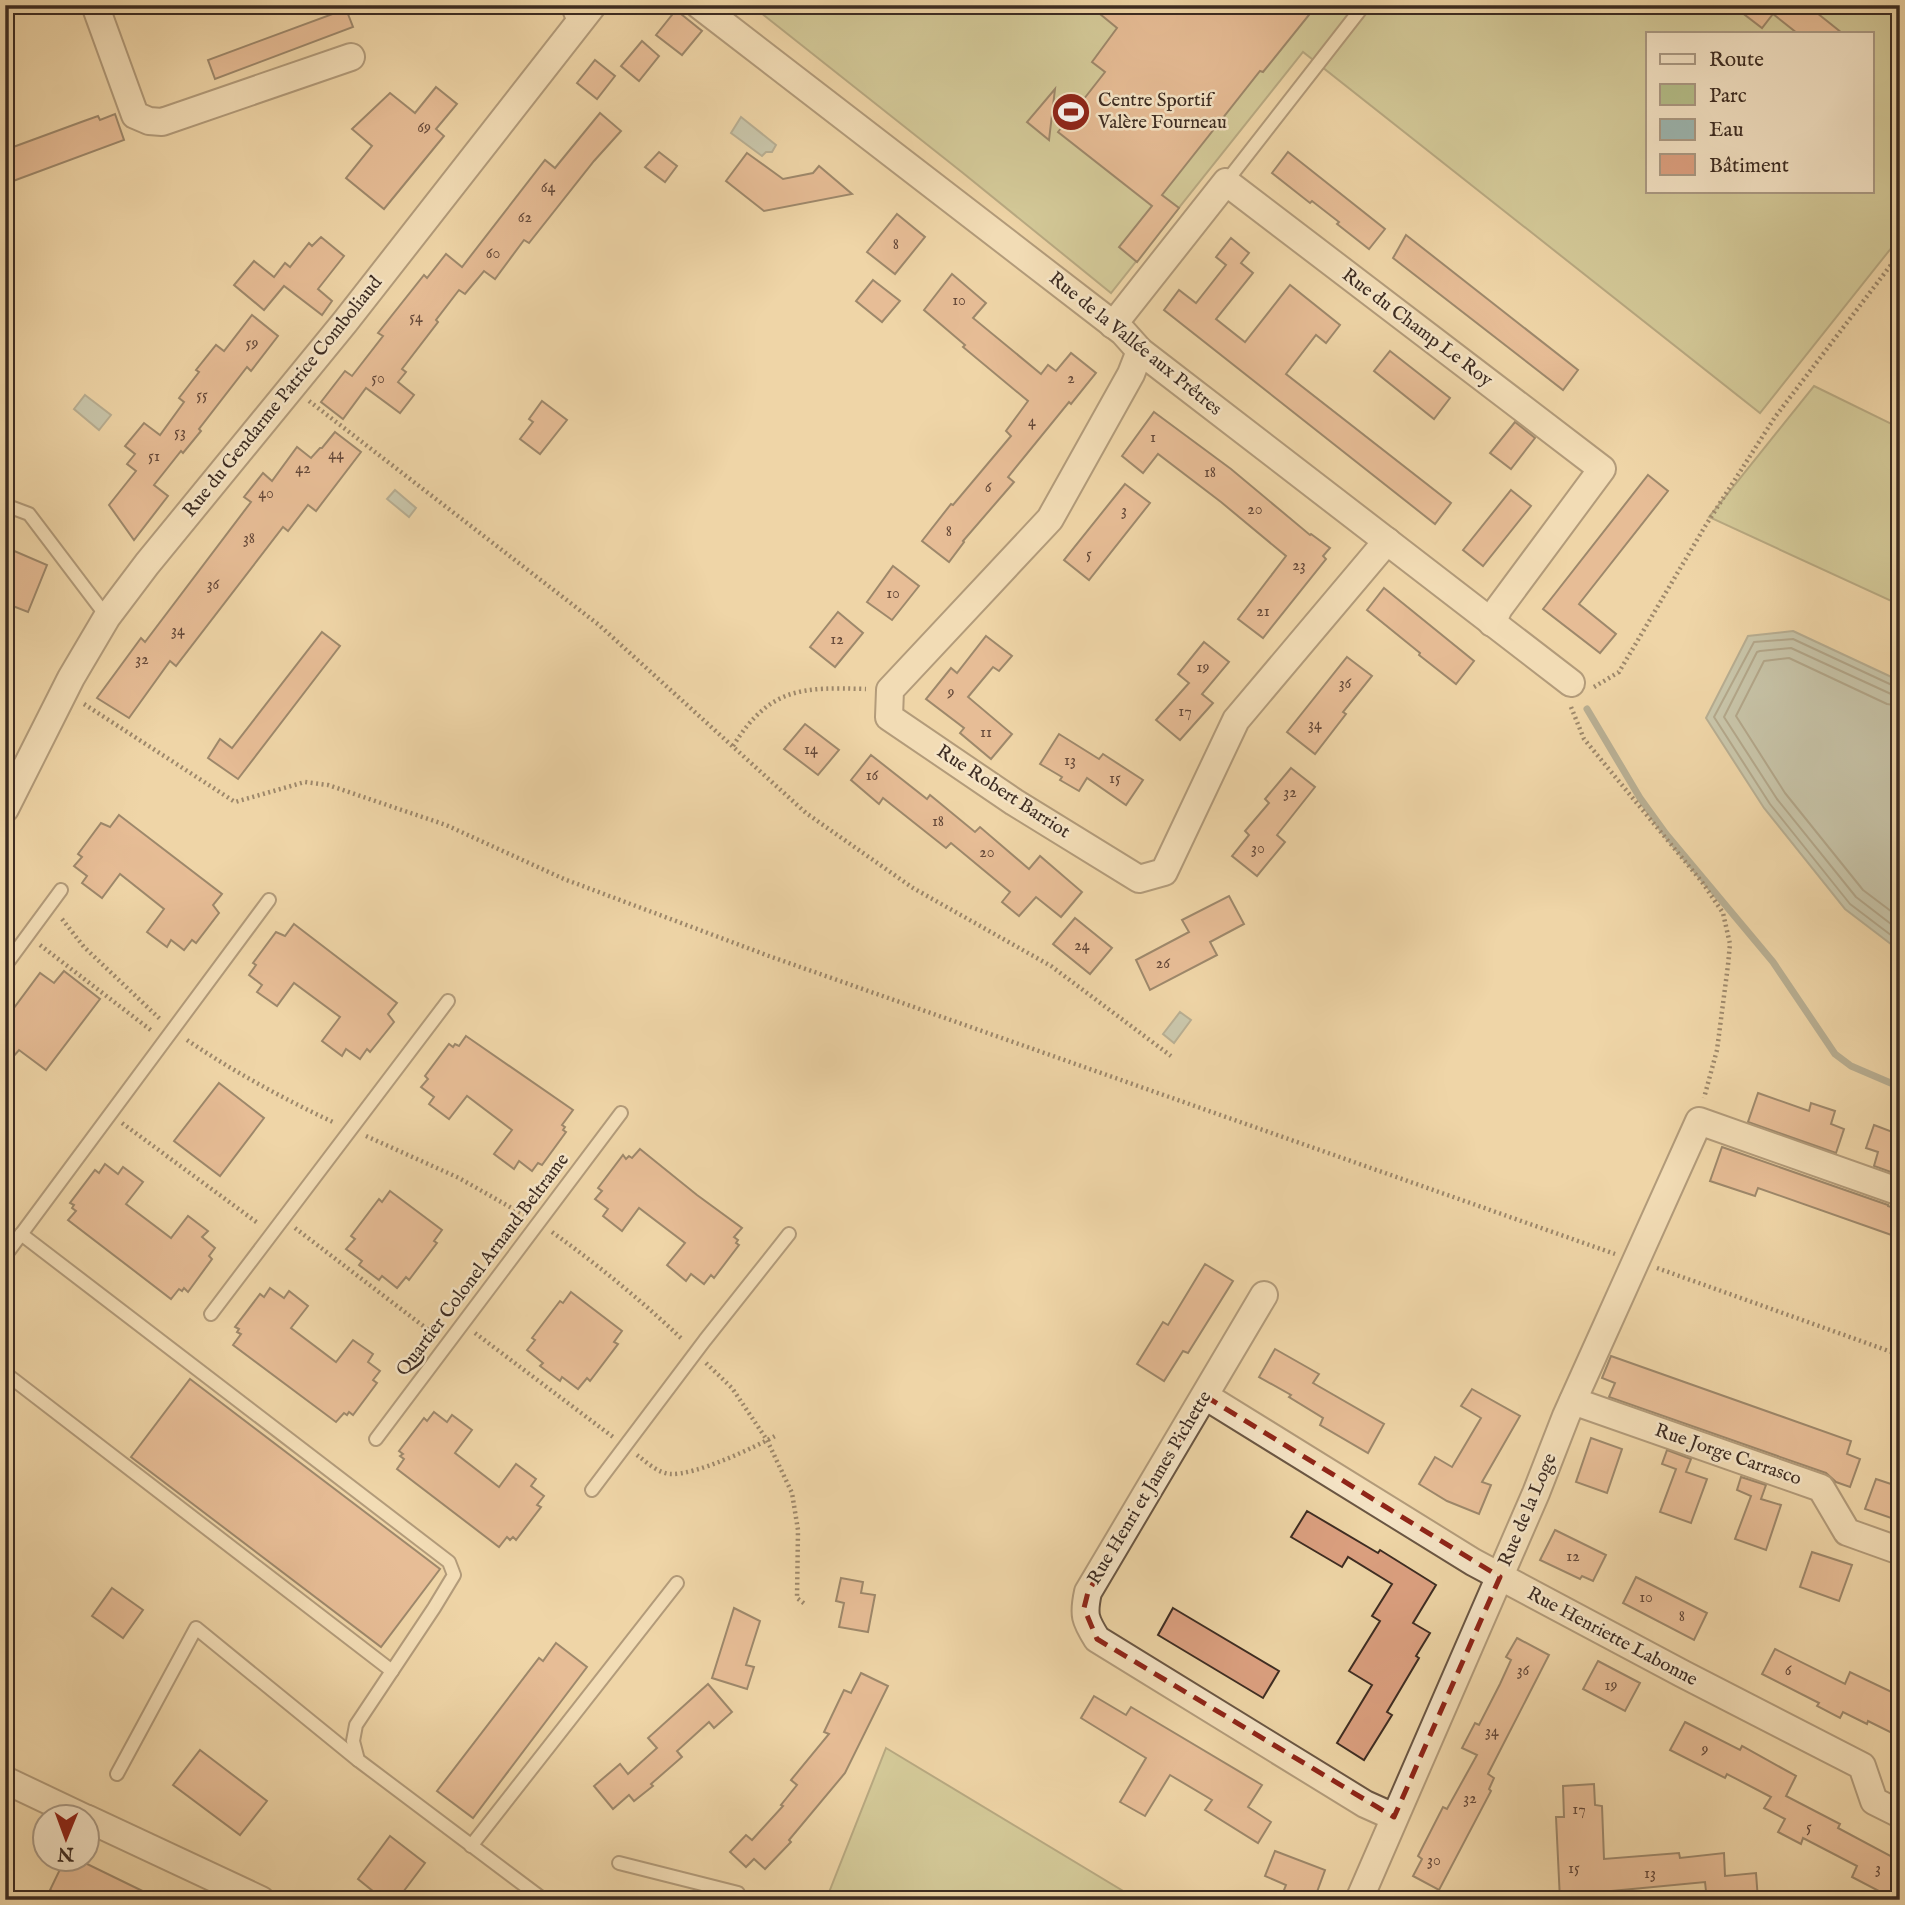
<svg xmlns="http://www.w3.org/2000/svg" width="1905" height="1905" font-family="'IM FELL English',serif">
<rect width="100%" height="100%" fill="#efd6a7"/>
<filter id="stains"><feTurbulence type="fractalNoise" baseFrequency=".00286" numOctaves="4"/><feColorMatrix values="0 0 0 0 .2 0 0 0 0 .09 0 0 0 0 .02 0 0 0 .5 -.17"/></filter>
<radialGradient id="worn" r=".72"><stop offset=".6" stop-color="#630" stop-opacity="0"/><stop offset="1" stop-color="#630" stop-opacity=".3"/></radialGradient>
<g fill="#b5bf8a" stroke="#797656" stroke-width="2" fill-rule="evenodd">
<path d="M751,5H1900V237L1760,413L1303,52L1111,293L963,173ZM1648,33H1872V191H1648Z"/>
<path d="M1814,386L1900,428V605L1709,517Z"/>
<path d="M886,1748L1138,1900H826Z"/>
</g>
<g fill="#9db7b1" stroke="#777f78" stroke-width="2">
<path d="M741,117L776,145L772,152H766L762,156L731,133Z"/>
<path d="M85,395L111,415L99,430L74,409Z"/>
<path d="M395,490L416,508L409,517L387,499Z"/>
<path d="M1793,631L1900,681V951L1845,909L1764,808L1706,718L1748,636Z"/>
<path d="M1180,1012L1191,1020L1174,1043L1163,1034Z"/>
</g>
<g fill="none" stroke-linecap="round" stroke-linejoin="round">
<g stroke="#6d726a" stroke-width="2">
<path d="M1900,687L1894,686L1793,639L1754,642L1714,717L1770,804L1850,904L1900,942"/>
<path d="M1900,696L1891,694L1791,648L1760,651L1757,652L1724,717L1777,799L1856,897L1900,931"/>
<path d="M1900,706L1887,704L1789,658L1764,661L1736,716L1785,793L1863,890L1900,918"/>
</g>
<path stroke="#777f78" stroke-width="7" d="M1587,709L1640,798L1666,834L1773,962L1835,1054L1851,1066L1900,1087"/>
</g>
<g fill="#dda181" stroke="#3d2c22" stroke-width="2">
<path d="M1089,5H1317L1263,72L1260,71L1162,195L1179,208L1137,262L1119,247L1152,206L1058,132L1105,72L1092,62L1117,28Z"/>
<path d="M1732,5H1807L1842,33H1797L1773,14L1762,28Z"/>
<path d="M346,9L353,27L215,79L208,60Z"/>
<path d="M676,10L702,31L682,55L656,35Z"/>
<path d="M642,41L659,56L639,81L621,66Z"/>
<path d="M595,60L615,76L597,99L577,83Z"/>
<path d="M436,87L457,104L436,129L444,136L384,209L346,178L372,146L352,129L390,93L415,113Z"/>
<path d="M1055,89L1049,140L1027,122Z"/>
<path d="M600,113L621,131L594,161L529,243L524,240L495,279L484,271L465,294L459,290L436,320L438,322L402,369L406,372L398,382L414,395L400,413L366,388L343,419L321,402L345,371L352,376L383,336L378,333L424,275L427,278L446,254L462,267L545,160L555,168Z"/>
<path d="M115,114L124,140L5,184V150L84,121L98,116L100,120Z"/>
<path d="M659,152L677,166L665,182L645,167Z"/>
<path d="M1288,152L1385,229L1369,249L1337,224L1339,222L1312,201L1310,203L1272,173Z"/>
<path d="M747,153L783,179L813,173L819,166L852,194L764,211L726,181Z"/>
<path d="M897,214L925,237L895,274L867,252Z"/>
<path d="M1406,235L1578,370L1563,390L1393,258Z"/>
<path d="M321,237L344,256L318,289L332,301L322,315L284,286L264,310L234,285L254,261L274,277L285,263L290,267L309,243L312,246Z"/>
<path d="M1231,238L1249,253L1241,263L1253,273L1216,319L1245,342L1290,285L1340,325L1326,343L1316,335L1286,374L1451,503L1435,524L1164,310L1179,290L1196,303L1226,265L1216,257Z"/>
<path d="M952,274L986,303L973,318L1041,374L1048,365L1056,371L1071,353L1096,373L1071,404L1069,402L1008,477L1014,482L963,541L964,542L949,562L922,541L951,504L953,505L1011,436L1006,431L1028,401L963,347L965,345L924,310Z"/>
<path d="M873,280L900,301L882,322L856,301Z"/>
<path d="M252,315L278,336L251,371L247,367L199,429L201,431L183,453L181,451L154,485L168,496L134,540L109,505L136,471L127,464L135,454L125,446L144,423L160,435L184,402L179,398L199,372L196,370L216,345L224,351Z"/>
<path d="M1390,351L1450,398L1434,419L1374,371Z"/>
<path d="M542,401L567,420L540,454L520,439L533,422L529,419Z"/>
<path d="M1154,412L1231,469L1310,535L1311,534L1330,548L1323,556L1326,559L1263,638L1238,619L1286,556L1221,502L1158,454L1143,473L1122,456Z"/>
<path d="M1515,422L1535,438L1511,469L1490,453Z"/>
<path d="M335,432L361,452L316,511L308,505L288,531L283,527L176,666L170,661L129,718L97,698L141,638L145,642L251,502L244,497L263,473L272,481L297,447L311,458L320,448H322Z"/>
<path d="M1648,475L1668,491L1579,604L1616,634L1600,653L1543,609Z"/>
<path d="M1125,484L1150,503L1089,580L1064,560Z"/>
<path d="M1511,490L1531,506L1483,566L1463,550Z"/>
<path d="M5,547L47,565L28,612L5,603Z"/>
<path d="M893,566L919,586L892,620L867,602Z"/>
<path d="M1384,588L1474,661L1456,684L1419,655L1420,653L1367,610Z"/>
<path d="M838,612L863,633L835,667L810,647Z"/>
<path d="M322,632L340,646L238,779L208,758L220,739L232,748Z"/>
<path d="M986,636L1012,656L999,671L993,667L968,697L1012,734L991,759L960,733L964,728L926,699L951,668L957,673Z"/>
<path d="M1204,642L1229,662L1202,694L1213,703L1180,740L1156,720L1189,683L1178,674Z"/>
<path d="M1347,657L1372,676L1343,712L1346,714L1315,754L1287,732Z"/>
<path d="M805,724L839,750L818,775L784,749Z"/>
<path d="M1059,734L1099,759L1103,754L1143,780L1126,805L1087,778L1079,791L1060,780L1062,777L1040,764Z"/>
<path d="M871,755L927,799L930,795L975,832L980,827L1029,869L1040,856L1082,892L1061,917L1036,897L1019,916L1002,902L1010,892L951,843L946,848L883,798L879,804L851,780Z"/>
<path d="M1291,768L1315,787L1277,835L1285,842L1257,876L1232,856L1249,835L1245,831L1269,803L1265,799Z"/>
<path d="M119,815L222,894L213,905L219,913L196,943L192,940L184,950L171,940L167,947L147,932L164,909L120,874L102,898L82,883L87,876L74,866L82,857L78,854L101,823L110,827Z"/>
<path d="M1229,896L1244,924L1210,942L1217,955L1150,990L1136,960L1189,932L1182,920Z"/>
<path d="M1075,918L1112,948L1090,974L1053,944Z"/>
<path d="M294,924L397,1003L388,1014L394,1022L370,1052L367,1049L360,1059L346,1049L342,1056L322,1041L340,1017L294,983L277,1006L257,992L262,985L249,975L256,965L253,963L276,932L285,936Z"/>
<path d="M64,971L100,999L46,1070L19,1050L5,1066V1020L40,973L54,983Z"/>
<path d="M466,1036L573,1110L562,1125L565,1127L563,1130L566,1132L542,1165L538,1163L532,1171L519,1161L514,1169L494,1154L512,1130L467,1096L449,1119L429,1104L434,1097L421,1087L428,1079L425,1076L449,1044L453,1047L455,1044L459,1046Z"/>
<path d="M219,1083L264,1118L220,1176L174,1141Z"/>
<path d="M1758,1093L1809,1111L1811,1103L1835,1111L1831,1124L1844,1129L1836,1153L1748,1122Z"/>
<path d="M1874,1125L1898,1134L1894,1146L1900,1148L1899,1175L1874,1166L1878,1152L1866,1148Z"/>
<path d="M1722,1147L1888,1205V1206L1900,1210V1238L1758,1188L1755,1196L1710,1181Z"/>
<path d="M640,1149L697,1195L742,1228L734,1237L738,1240L736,1243L739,1245L714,1278L711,1275L704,1284L691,1274L686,1281L667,1265L685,1243L639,1208L622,1231L603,1216L608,1209L595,1199L602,1191L598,1188L623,1155L626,1159L629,1156L632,1158Z"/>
<path d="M105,1164L118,1174L123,1167L143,1182L126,1204L171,1238L188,1216L208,1231L202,1237L215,1248L209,1256L212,1259L188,1292L184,1288L182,1291L179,1289L171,1299L68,1220L76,1211L72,1208L74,1205L70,1203L95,1170L99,1173Z"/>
<path d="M390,1191L442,1230L434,1241L437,1243L409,1280L406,1277L397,1288L382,1276L379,1280L359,1265L362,1261L346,1249L355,1239L351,1236L379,1199L382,1202Z"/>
<path d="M1205,1264L1233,1281L1188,1353L1183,1351L1164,1381L1137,1364L1163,1322L1168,1325Z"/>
<path d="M270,1288L284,1298L289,1291L308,1306L291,1328L336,1362L353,1340L373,1354L368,1362L380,1371L373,1380L377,1383L353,1415L349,1412L347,1415L344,1413L336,1422L233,1345L241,1334L237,1332L239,1329L235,1327L260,1294L264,1297Z"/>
<path d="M571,1292L622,1331L614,1342L618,1344L590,1381L587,1378L578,1389L562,1377L560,1381L540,1366L543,1363L527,1350L535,1340L532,1338L560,1301L563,1303Z"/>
<path d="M1275,1349L1319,1374L1313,1383L1384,1424L1368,1453L1320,1425L1323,1418L1289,1397L1291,1395L1259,1377Z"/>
<path d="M1611,1356L1851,1441L1847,1454L1860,1459L1850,1487L1836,1482L1826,1473L1609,1397L1615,1383L1602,1378Z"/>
<path d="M190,1379L440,1569L381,1647L131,1457Z"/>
<path d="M1472,1389L1520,1416L1482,1482L1491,1485L1479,1514L1447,1501L1419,1484L1435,1457L1452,1467L1481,1418L1461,1406Z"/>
<path d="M434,1412L447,1422L452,1415L472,1430L455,1453L499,1487L516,1464L536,1479L531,1486L544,1496L537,1505L541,1507L516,1540L513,1537L510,1540L507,1537L499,1547L397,1469L404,1459L400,1456L403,1454L399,1451L424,1418L427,1421Z"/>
<path d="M1591,1438L1622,1449L1607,1493L1576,1482Z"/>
<path d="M1667,1450L1691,1459L1686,1472L1707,1479L1691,1523L1660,1512L1676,1469L1662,1464Z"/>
<path d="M1741,1477L1766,1485L1761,1499L1781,1505L1766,1550L1735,1539L1751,1496L1737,1490Z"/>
<path d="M1876,1479L1900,1487V1521L1865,1509Z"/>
<path d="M1307,1511L1378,1553L1380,1550L1436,1585L1413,1623L1430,1633L1416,1656L1419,1658L1387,1712L1392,1715L1364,1760L1337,1743L1372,1685L1349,1671L1380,1621L1372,1616L1392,1584L1348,1557L1342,1567L1291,1537Z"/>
<path d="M1555,1530L1606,1555L1593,1581L1582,1576L1580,1579L1540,1560Z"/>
<path d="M1812,1552L1852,1565L1839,1601L1800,1587Z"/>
<path d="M1636,1577L1707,1613L1694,1640L1623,1603Z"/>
<path d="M841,1578L863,1582L861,1593L875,1595L868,1632L839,1627L844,1603L836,1601Z"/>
<path d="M112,1588L143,1610L123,1638L92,1616Z"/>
<path d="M734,1608L760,1621L746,1665L754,1667L747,1689L712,1678Z"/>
<path d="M1173,1608L1279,1671L1263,1698L1158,1635Z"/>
<path d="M1517,1638L1549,1655L1488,1774L1494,1778L1489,1789L1491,1791L1439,1890L1413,1876L1422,1859L1418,1856L1443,1807L1447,1809L1477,1755L1462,1748L1475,1723L1479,1725L1500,1684L1511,1660L1506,1657Z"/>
<path d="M556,1643L587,1667L473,1818L437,1791L539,1658L543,1661Z"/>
<path d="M1775,1649L1845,1684L1850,1672L1900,1696V1737L1868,1721L1867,1724L1843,1712L1840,1718L1817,1706L1819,1703L1762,1674Z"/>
<path d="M1598,1661L1640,1683L1625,1711L1583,1689Z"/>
<path d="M861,1673L888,1686L845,1773L789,1840L791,1842L765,1869L754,1859L746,1867L730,1852L746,1835L752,1840L783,1806L781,1805L797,1785L791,1780L829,1734L824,1732L844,1690L851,1693Z"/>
<path d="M708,1684L732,1712L714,1728L709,1722L677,1751L682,1757L651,1784L653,1786L634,1801L629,1795L613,1809L594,1786L620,1764L628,1774L657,1748L648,1738Z"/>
<path d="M1094,1696L1126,1715L1131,1707L1262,1785L1248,1807L1271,1822L1258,1843L1205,1810L1212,1800L1170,1775L1145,1816L1120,1802L1146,1758L1081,1718Z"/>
<path d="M1685,1722L1740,1750L1742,1746L1796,1776L1786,1796L1840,1824L1838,1828L1900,1861V1888L1894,1899L1852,1877L1857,1866L1803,1838L1801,1844L1778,1832L1785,1819L1764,1808L1771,1797L1727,1774L1725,1778L1670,1750Z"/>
<path d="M200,1750L267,1801L240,1835L173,1785Z"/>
<path d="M1594,1784L1595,1805L1602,1806L1604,1859L1679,1853L1680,1858L1724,1853L1725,1876L1756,1873L1758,1900H1707L1705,1882L1591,1893V1900H1560L1556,1817H1564L1563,1786Z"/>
<path d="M390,1836L425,1863L397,1900H384L358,1879Z"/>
<path d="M1275,1851L1325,1870L1314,1900H1280L1286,1885L1265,1876Z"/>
<path d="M65,1859H77L161,1900H70L50,1890Z"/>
</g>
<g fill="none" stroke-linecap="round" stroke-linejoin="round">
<g stroke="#6a5643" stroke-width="16">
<g id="service">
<path d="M567,5L571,15L580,22"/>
<path d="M1226,182L1364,5"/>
<path d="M5,505L29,514L107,617"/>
<path d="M5,966L61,890"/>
<path d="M21,1234L449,1562L454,1575L434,1608L356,1725L353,1741L358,1760L544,1900"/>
<path d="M5,1256L269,900"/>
<path d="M211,1314L448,1001"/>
<path d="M5,1373L392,1671"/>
<path d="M376,1439L621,1113"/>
<path d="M592,1490L705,1340L789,1234"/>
<path d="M117,1774L196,1628L358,1760"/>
<path d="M471,1846L677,1583"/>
<path d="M619,1863L738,1893"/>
</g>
</g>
<g stroke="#6a5643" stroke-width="30">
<g id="minor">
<path d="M95,5L135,115L149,121L162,122L351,57"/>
<path d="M699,5L1123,332L1140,351L1571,683"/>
<path d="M1113,325L1226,182L1602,469L1499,608L1492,623"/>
<path d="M1140,351L1131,374L1050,519L890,690L889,717L1014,802L1139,879L1164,872L1236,720L1387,541"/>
<path d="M5,809L71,678L107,617L147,564L345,322L593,5"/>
<path d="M1264,1295L1088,1592C1083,1615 1085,1620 1097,1639L1365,1804L1394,1817"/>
<path d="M1205,1396L1473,1562L1683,1674L1862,1766L1874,1801L1900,1814"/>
<path d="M1573,1401L1821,1488L1847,1532L1900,1551"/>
<path d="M5,1780L85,1818"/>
<path d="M88,1819L261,1900"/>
<path d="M1359,1900L1536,1493L1566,1416L1699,1121L1900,1192"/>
</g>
</g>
<g stroke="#3d2c22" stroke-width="4.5" stroke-dasharray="2 3.5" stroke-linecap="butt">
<path d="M309,401L599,625L806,813L913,888L1051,966L1171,1056"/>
<path d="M1594,687L1619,672L1704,528L1775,417L1900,253"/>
<path d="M84,704L235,802L305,782L328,785L446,825L564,879L769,956L1615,1254"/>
<path d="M1571,707L1584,739L1702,882L1723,913L1730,944L1728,965L1717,1050L1704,1098"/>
<path d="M733,746C770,687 802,687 866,689"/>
<path d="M62,919L84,947L161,1020"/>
<path d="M40,945L152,1031"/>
<path d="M187,1040C234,1072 284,1099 335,1123"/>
<path d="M122,1123L259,1224"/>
<path d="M366,1136L459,1178L524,1215"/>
<path d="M295,1228L435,1335"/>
<path d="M552,1232C598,1265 642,1301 683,1340"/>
<path d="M1657,1268L1900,1355"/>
<path d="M475,1333L613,1437"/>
<path d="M706,1363L732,1388L767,1440L792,1493L798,1530L797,1598L806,1605"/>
<path d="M637,1455C646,1462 658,1473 670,1474C697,1475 753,1448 777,1435"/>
</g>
<use href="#service" stroke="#f5e4c6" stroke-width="12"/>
<use href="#minor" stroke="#f5e4c6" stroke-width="26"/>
</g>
<path d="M0 0H1905V1905H0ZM1205,1396L1500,1577L1394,1817L1097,1639L1084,1608L1088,1592Z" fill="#efd6a7" fill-opacity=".55" fill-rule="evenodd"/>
<path fill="none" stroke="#8f2418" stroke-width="5" stroke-dasharray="14 9" stroke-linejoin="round" d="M1205,1396L1500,1577L1394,1817L1097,1639L1084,1608L1088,1592Z"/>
<defs>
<g id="stadium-disc" transform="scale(2.0125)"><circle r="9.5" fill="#8f2418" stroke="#f5e4c6"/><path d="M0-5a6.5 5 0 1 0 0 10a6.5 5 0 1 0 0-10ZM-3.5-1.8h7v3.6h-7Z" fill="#fff"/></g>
</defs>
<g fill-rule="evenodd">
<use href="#stadium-disc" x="1071" y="112"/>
</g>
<g text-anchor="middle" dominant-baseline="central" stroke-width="5" stroke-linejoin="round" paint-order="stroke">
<g font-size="16" fill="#65493a">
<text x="424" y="128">69</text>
<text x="548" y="188">64</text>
<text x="525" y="218">62</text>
<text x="896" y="245">8</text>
<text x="493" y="254">60</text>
<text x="959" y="301">10</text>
<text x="416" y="318">54</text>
<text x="252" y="344">59</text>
<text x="378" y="379">50</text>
<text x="1071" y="379">2</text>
<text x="202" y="396">55</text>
<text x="1032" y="422">4</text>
<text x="180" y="433">53</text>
<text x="1153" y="438">1</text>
<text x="336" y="455">44</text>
<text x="154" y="457">51</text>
<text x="303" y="469">42</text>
<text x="1210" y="473">18</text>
<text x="988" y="488">6</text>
<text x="266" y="494">40</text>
<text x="1255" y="510">20</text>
<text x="1124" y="511">3</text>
<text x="949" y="532">8</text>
<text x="249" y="539">38</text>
<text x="1089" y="555">5</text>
<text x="1299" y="566">23</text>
<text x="213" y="585">36</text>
<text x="893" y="594">10</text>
<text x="1263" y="612">21</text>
<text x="178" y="631">34</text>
<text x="837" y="640">12</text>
<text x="142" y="660">32</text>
<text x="1203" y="668">19</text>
<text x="1345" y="684">36</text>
<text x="951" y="693">9</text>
<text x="1185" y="712">17</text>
<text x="1315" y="725">34</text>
<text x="986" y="733">11</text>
<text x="811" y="750">14</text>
<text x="1070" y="761">13</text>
<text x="872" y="776">16</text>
<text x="1115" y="779">15</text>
<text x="1290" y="793">32</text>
<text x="938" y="822">18</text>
<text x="1258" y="849">30</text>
<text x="987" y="853">20</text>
<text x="1082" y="946">24</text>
<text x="1163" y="964">26</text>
<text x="1573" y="1557">12</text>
<text x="1646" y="1598">10</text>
<text x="1682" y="1617">8</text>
<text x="1523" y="1671">36</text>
<text x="1788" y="1671">6</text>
<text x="1611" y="1686">19</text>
<text x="1492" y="1732">34</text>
<text x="1705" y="1750">9</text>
<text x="1470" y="1799">32</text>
<text x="1579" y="1810">17</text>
<text x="1809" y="1828">5</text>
<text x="1434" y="1861">30</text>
<text x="1574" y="1869">15</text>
<text x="1878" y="1869">3</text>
<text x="1650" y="1874">13</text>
</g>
<g font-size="19" fill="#3d2c22" stroke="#f5e4c6" text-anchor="start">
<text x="1098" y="101">Centre Sportif<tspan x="1098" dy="22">Valère Fourneau</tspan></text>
</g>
<g font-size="19" fill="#3d2c22" stroke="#f5e4c6">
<text transform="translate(1417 328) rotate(37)">Rue du Champ Le Roy</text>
<text transform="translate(1135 344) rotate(39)">Rue de la Vallée aux Prêtres</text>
<text transform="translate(283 397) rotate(-51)">Rue du Gendarme Patrice Comboliaud</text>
<text transform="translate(1003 792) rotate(33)">Rue Robert Barriot</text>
<text transform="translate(483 1265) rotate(-53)">Quartier Colonel Arnaud Beltrame</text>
<text transform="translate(1728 1455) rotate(19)">Rue Jorge Carrasco</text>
<text transform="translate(1150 1488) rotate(-59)">Rue Henri et James Pichette</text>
<text transform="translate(1528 1510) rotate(-67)">Rue de la Loge</text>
<text transform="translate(1612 1637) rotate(28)">Rue Henriette Labonne</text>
</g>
</g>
<rect width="1905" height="1905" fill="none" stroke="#efd6a7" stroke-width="28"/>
<rect x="7" y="7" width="1891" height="1891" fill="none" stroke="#3d2c22" stroke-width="3.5"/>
<rect x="14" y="14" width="1877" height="1877" fill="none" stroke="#3d2c22" stroke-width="2"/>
<rect x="1646" y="32" width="228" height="161" fill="#f5e4c6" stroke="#ab9a84" stroke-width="2"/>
<rect x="1660" y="54" width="35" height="10" fill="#f5e4c6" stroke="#ab9a84" stroke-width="2"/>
<text x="1709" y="66" font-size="21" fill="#3d2c22">Route</text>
<rect x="1660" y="84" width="35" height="21" fill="#b5bf8a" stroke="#ab9a84" stroke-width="2"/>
<text x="1709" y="102" font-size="21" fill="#3d2c22">Parc</text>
<rect x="1660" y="119" width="35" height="21" fill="#9db7b1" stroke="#ab9a84" stroke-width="2"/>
<text x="1709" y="136" font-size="21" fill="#3d2c22">Eau</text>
<rect x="1660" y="154" width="35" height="21" fill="#dda181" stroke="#ab9a84" stroke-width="2"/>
<text x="1709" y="172" font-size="21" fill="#3d2c22">Bâtiment</text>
<g transform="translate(66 1838) rotate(181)"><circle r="33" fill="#f5e4c6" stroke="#ab9a84" stroke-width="2"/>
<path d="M0-5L12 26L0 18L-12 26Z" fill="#8f2418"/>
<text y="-10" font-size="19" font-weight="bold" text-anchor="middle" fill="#3d2c22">N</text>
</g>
<rect width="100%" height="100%" filter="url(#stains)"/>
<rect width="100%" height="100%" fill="url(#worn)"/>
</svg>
